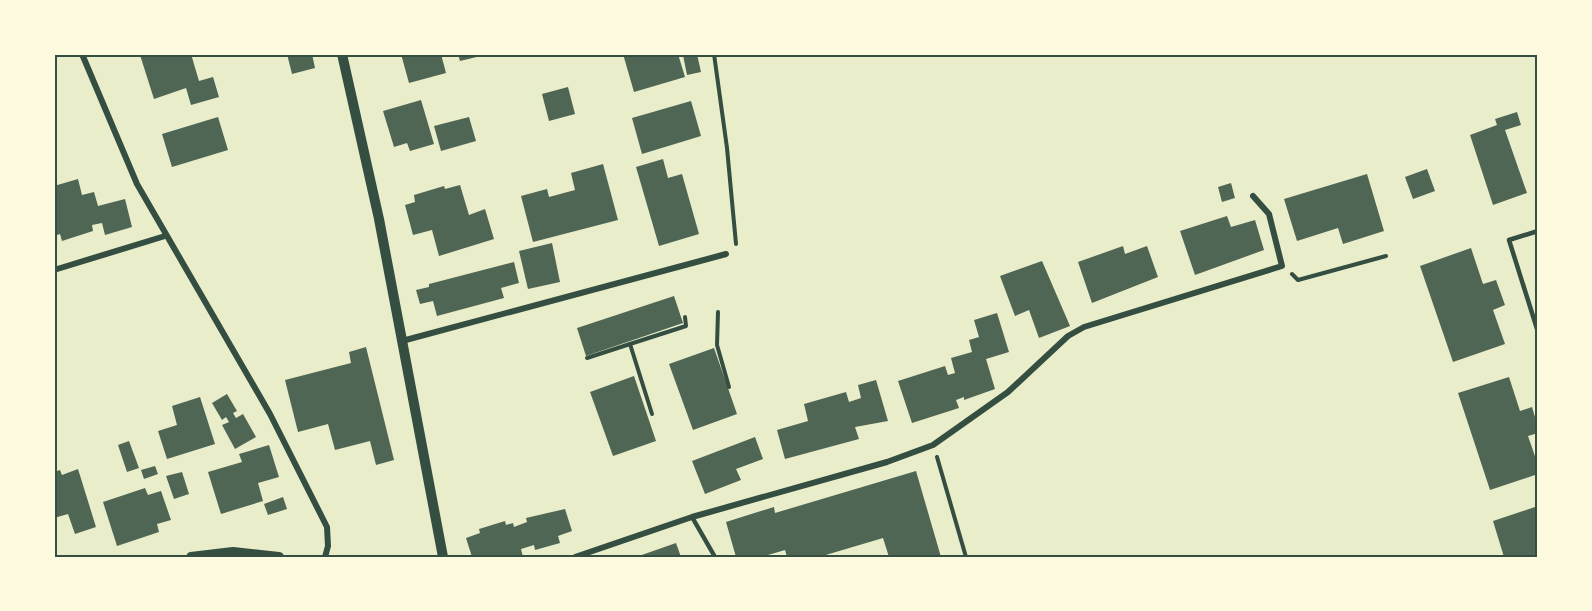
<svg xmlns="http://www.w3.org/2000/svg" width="1592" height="611" font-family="'Source Sans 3',sans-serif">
<rect width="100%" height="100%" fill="#e9edc9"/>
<g fill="#4f6655">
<path d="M191,54L199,81L213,77L219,97L191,105L186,88L154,99L140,55Z"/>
<path d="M287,54H312L315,68L292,74Z"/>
<path d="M401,54H441L446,73L409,83Z"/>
<path d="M458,54H485V55L460,61Z"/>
<path d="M623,54H678L685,77L634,92Z"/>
<path d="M697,54L701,72L687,75L683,55Z"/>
<path d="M568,87L575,114L549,121L542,94Z"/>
<path d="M421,100L434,144L410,151L407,143L394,147L383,111Z"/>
<path d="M691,101L701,136L642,154L632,118Z"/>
<path d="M1517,112L1521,125L1505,130L1527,193L1493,205L1470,135L1497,125L1495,119Z"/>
<path d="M218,117L228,150L172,167L162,134Z"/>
<path d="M469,117L476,141L441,151L434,126Z"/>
<path d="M663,159L668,178L682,174L699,234L659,246L636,167Z"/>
<path d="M603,164L618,220L533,242L521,196L547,189L549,197L575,190L571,173Z"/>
<path d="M1427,169L1435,191L1413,199L1405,177Z"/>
<path d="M1367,174L1384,231L1343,244L1338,228L1297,241L1284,199Z"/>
<path d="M78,179L82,195L94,192L98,206L125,199L132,227L105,235L102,223L92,225L93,231L62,241L60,234L54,236V186Z"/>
<path d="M1231,183L1235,198L1222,202L1218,187Z"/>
<path d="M460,185L469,215L485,209L494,239L439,256L432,230L413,235L405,205L415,202L414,195L444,186L445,189Z"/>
<path d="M1227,216L1231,227L1255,220L1264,250L1195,275L1180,231Z"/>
<path d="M552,243L560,282L528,289L519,251Z"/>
<path d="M1123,246L1125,254L1147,246L1158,277L1092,303L1078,262Z"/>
<path d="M1471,248L1483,284L1496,280L1505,305L1493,310L1505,344L1453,362L1420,266Z"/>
<path d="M1042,261L1070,326L1039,338L1029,310L1015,316L1000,276Z"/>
<path d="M514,262L519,283L501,288L504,298L437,316L433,301L420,304L416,290L429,287V284Z"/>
<path d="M674,296L683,323L586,356L577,328Z"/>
<path d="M997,313L1009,352L986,359L995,389L964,400V397L956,400L959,408L912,423L898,381L945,366L948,375L955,373L951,358L972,352L969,340L979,337L974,320Z"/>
<path d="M366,347L394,460L376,465L370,441L335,450L328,424L298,432L285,380L351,363L349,352Z"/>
<path d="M714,348L737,414L693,430L669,364Z"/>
<path d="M634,376L656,441L613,456L590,392Z"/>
<path d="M1509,377L1520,411L1532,407L1538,427V433L1528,436L1538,465V474L1490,490L1458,393Z"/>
<path d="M876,380L888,421L855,427L859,439L785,459L777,430L808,421L804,404L846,392L849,402L861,398L858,385Z"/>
<path d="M227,394L237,411L233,413L236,418L243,414L256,437L235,449L222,425L229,422L226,417L222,420L212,403Z"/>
<path d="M200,397L215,444L167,459L158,431L177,425L172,406Z"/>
<path d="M755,437L763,459L736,469L741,480L705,494L692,461Z"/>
<path d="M129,441L139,468L127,472L118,445Z"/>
<path d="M269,445L279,477L258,483L263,501L221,514L208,472L242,462L239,454Z"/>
<path d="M155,466L158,474L144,479L141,470Z"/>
<path d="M78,469L96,527L75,534L68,514L54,518V472L60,470L62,475Z"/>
<path d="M916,471L941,557H889L883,538L819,557H787L785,550L761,557H736L726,522L774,507L775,513Z"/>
<path d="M182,472L189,494L174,499L166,476Z"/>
<path d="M145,488L148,495L161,491L171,520L157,524L159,532L117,546L103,502Z"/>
<path d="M283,497L287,509L268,515L264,504Z"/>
<path d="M1538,506V557H1504L1493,521Z"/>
<path d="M565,509L572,531L558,536L560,543L535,550L534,545L521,549L523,557H472L466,538L480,533L479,529L505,521L506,525L513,523L514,527L527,522L526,518Z"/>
<path d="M676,543L681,557H636Z"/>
</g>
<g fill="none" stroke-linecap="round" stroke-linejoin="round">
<g stroke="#344e41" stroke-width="4">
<path d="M714,54L727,148L736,244"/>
<path d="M1292,274L1298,280L1386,256"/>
<path d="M718,312L717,345L729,387"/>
<path d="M587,358L630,344"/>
<path d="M652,414L630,344L686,326L685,317"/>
<path d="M937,457L966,557"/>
</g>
<g stroke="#344e41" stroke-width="4.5">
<path d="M1538,231L1509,240L1538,332"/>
<path d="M692,517L715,557"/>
</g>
<g stroke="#344e41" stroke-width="6">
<path d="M82,54L137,184L270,414L327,527L328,546L325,557"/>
<path d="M54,270L165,236"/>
<path d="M402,341L726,254"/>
<path d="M575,557L692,517L887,462L933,445L1008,392L1068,336L1084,327L1282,266L1269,214L1253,196"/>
</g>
<g stroke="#344e41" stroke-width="10">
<path d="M342,54L379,219L443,557"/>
<path d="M191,557L233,552L279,557"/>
</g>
</g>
<rect width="1592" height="611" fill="none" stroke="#fefae0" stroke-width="111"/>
<rect x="56" y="56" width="1480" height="500" fill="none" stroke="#344e41" stroke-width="2"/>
</svg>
